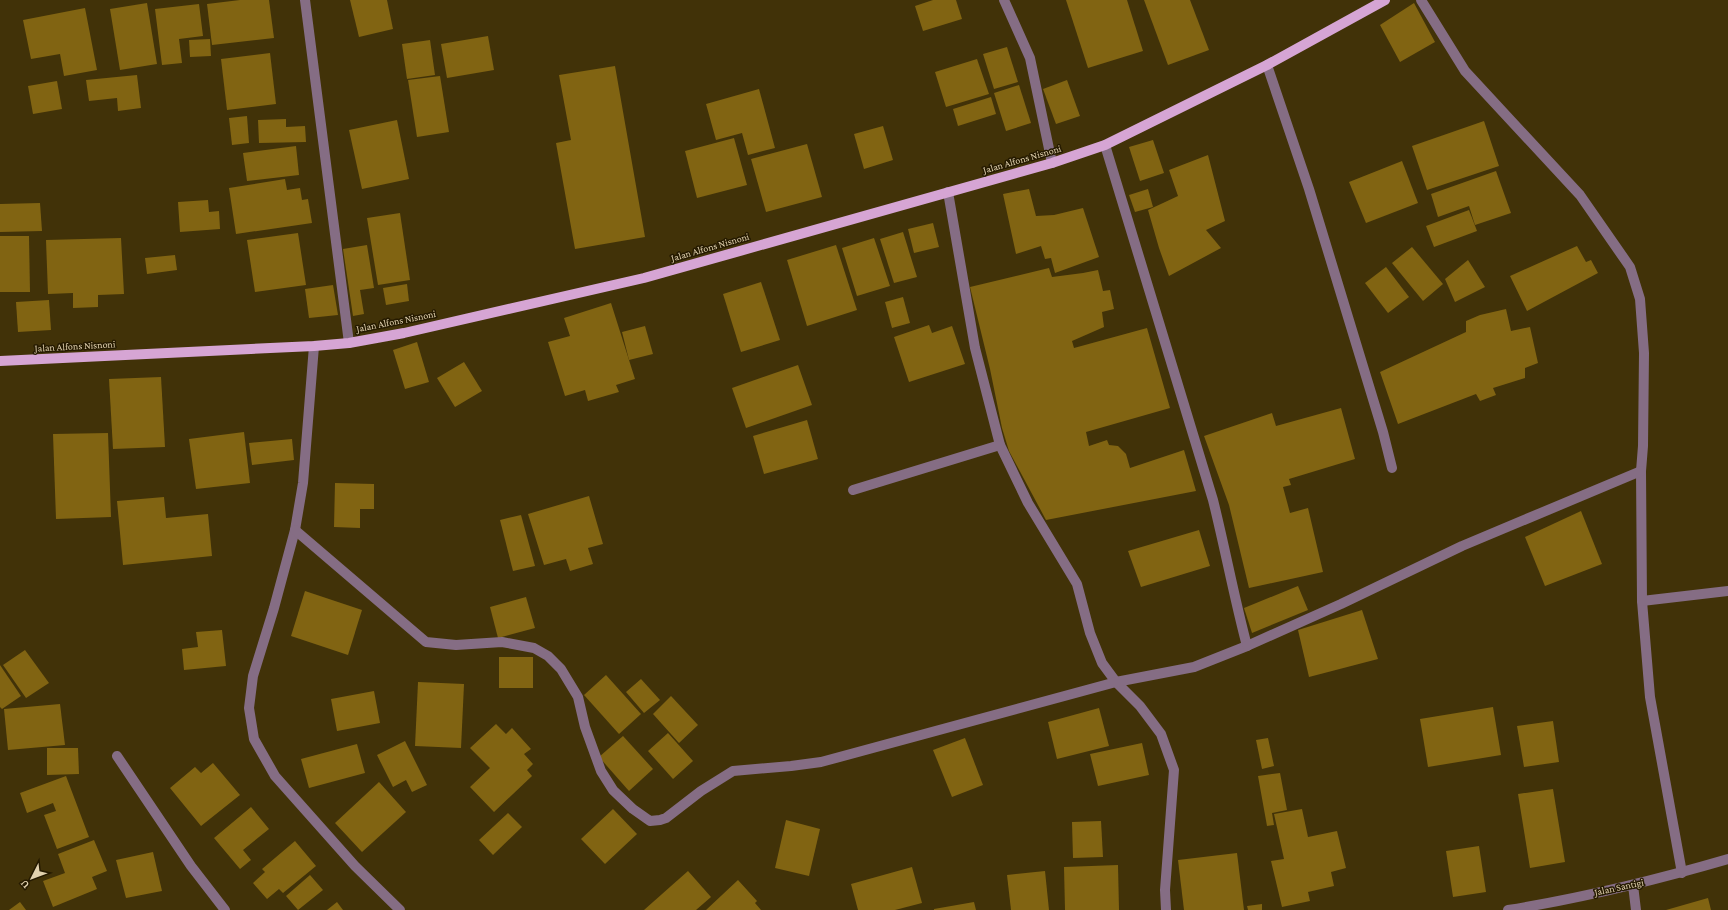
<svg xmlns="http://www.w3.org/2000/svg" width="1728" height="910" font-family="'Crimson Pro',serif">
<rect width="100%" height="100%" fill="#413208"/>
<g fill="#816412">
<path d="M240,0H269L274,38L212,45L207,4Z"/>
<path d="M350,0H387L393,29L359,37Z"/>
<path d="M933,0H956L962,19L923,31L915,6Z"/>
<path d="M1066,0H1127L1143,51L1088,68Z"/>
<path d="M1144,0H1190L1209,50L1168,65Z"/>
<path d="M147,3L157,64L120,70L110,9Z"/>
<path d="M1414,3L1435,42L1400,62L1380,25Z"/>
<path d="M199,4L203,36L179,39L182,63L162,65L155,9Z"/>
<path d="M85,8L97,70L64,76L60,54L31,59L23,20Z"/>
<path d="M488,36L494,70L447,78L441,44Z"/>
<path d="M210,39L211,56L190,57L189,40Z"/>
<path d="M430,40L435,75L407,79L402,44Z"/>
<path d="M1007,47L1018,82L994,89L983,54Z"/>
<path d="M270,53L276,104L227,110L221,59Z"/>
<path d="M977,59L989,94L946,107L935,72Z"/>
<path d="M615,66L645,237L575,249L556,143L571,140L559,75Z"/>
<path d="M137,75L141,108L118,111L117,98L89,101L86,80Z"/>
<path d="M440,76L449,132L417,137L408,80Z"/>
<path d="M1067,80L1080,116L1056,124L1043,89Z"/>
<path d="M57,81L62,109L33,114L28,86Z"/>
<path d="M1019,85L1031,123L1006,131L994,93Z"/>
<path d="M759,89L775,148L748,155L742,133L716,140L706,104Z"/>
<path d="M991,97L996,114L958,126L953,109Z"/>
<path d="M247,116L249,143L232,145L229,118Z"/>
<path d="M286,119V127L305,126L306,142L259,143L258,120Z"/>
<path d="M397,120L409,179L362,189L349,130Z"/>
<path d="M1484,121L1499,166L1427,190L1412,146Z"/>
<path d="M883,126L893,160L864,169L854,134Z"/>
<path d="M734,138L747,185L697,198L685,151Z"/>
<path d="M1153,140L1164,173L1140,181L1129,147Z"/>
<path d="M807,144L822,197L766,212L751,159Z"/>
<path d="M296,146L299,175L247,181L243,153Z"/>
<path d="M1208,155L1225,221L1206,230L1221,248L1169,276L1159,248L1148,210L1178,196L1169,170Z"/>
<path d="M1402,161L1418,203L1366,223L1349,182Z"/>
<path d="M1496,171L1511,213L1475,225L1469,206L1438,217L1431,194Z"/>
<path d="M285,179L287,190L300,188L302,200L308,199L312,223L236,234L229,188Z"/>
<path d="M1029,189L1036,216L1054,215L1083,208L1099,257L1055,273L1051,258L1045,259L1041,246L1016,254L1003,194Z"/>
<path d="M1148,189L1153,207L1135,212L1129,195Z"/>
<path d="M208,200L209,212L219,211L220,229L180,232L178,202Z"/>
<path d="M40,203L42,231L0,232V204Z"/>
<path d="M1469,210L1477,231L1434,247L1426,226Z"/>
<path d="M400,213L410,280L378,285L367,218Z"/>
<path d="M933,223L939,247L914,253L908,229Z"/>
<path d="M903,232L917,277L894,283L880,239Z"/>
<path d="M298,233L306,285L255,292L247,240Z"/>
<path d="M0,236H29L30,292H0Z"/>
<path d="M121,238L124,294L98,295V307L73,308V293L48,294L46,240Z"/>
<path d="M874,238L890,286L857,296L842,248Z"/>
<path d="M367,245L374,288L360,290L364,314L353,316L343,249Z"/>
<path d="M836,245L857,310L807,326L787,260Z"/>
<path d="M1577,246L1586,262L1591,260L1598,273L1527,311L1510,276Z"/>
<path d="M1412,247L1443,284L1423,301L1392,263Z"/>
<path d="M175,255L177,270L147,274L145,258Z"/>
<path d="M1468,260L1485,287L1455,302L1445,279Z"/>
<path d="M1386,267L1409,297L1388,313L1365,283Z"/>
<path d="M1049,268L1052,277L1083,273L1098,270L1103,291L1110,290L1114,309L1102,312L1104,327L1072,341L1074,348L1147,328L1170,408L1086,432L1089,446L1107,440L1109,445L1118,446L1126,454L1130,468L1184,450L1196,491L1046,520L1009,451L1002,428L990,369L970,287Z"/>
<path d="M761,282L780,340L741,352L723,294Z"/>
<path d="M407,284L409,301L386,305L383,288Z"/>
<path d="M333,285L338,315L309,318L305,289Z"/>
<path d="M903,297L910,323L892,328L885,302Z"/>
<path d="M49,300L51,330L18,332L16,302Z"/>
<path d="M611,303L635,379L616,385L619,392L588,401L585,390L565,396L548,342L570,336L564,318Z"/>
<path d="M1506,309L1511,331L1530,327L1538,363L1525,368V378L1493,388L1496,395L1480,401L1476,394L1398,424L1380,372L1466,332V321L1480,315Z"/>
<path d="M929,325L932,333L952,326L965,364L909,382L894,337Z"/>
<path d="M645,326L653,354L629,360L622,332Z"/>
<path d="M417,342L429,382L405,389L393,350Z"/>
<path d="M464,362L482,391L455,407L437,378Z"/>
<path d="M798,365L812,405L746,428L732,388Z"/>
<path d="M161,377L165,447L113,449L109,379Z"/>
<path d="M1341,408L1355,459L1289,479L1291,485L1283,487L1290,513L1308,508L1323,572L1249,588L1229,505L1204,436L1272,413L1276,426Z"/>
<path d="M807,420L818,459L764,474L753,436Z"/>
<path d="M244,432L250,483L196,489L189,439Z"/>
<path d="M108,433L111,517L56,519L53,434Z"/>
<path d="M292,439L294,460L252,465L249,443Z"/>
<path d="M335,483L374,484V509H360V528L334,527Z"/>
<path d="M589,496L603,544L588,548L593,564L570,571L566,559L544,565L528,514Z"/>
<path d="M164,497L166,518L208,514L212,556L123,565L117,501Z"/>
<path d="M1581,511L1602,564L1545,586L1525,537Z"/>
<path d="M521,515L535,566L513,571L500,520Z"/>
<path d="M1199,530L1210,566L1141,587L1128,551Z"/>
<path d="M1298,586L1308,610L1252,633L1244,608Z"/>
<path d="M305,591L362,610L348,655L291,636Z"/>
<path d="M526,597L535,628L498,638L490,607Z"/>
<path d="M1362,610L1378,659L1309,677L1298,630Z"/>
<path d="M222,630L226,666L184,670L182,649L198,647L196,632Z"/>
<path d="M25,650L49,683L26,698L3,665Z"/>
<rect x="499" y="657" width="34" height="31"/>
<path d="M0,665L21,696L2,709L0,707Z"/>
<path d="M606,675L641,714L619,734L584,695Z"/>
<path d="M641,679L660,700L644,713L626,692Z"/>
<path d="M418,682L464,684L461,748L415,746Z"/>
<path d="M374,691L380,723L337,731L331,699Z"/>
<path d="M671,696L698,725L679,743L653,714Z"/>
<path d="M60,704L65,745L8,750L4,709Z"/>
<path d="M1493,707L1501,755L1428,767L1420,719Z"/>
<path d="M1099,708L1109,746L1057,759L1048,722Z"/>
<path d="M1553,721L1559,762L1524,767L1517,726Z"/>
<path d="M496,724L506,734L512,728L531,749L524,754L533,764L527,770L532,776L494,812L470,787L490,768L470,748Z"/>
<path d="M668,733L693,761L673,779L648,751Z"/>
<path d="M623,736L653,769L629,791L599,757Z"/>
<path d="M965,738L983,785L952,797L933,750Z"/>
<path d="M1268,738L1274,766L1262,769L1256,740Z"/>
<path d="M405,741L427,785L412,792L406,780L393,787L377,755Z"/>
<path d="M1142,743L1149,775L1098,786L1090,754Z"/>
<path d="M357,744L365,773L309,788L301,759Z"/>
<path d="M47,748H78L79,774L47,775Z"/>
<path d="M213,763L240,795L201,826L170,788L195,767L201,773Z"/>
<path d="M1280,773L1287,810L1272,813L1274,825L1267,826L1258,776Z"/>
<path d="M66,776L89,837L57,849L44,815L56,811L53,803L27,813L20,793Z"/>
<path d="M379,782L406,812L362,852L335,823Z"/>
<path d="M1553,789L1565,862L1530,868L1518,794Z"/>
<path d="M251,807L269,829L243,850L251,860L240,869L214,838Z"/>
<path d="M613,809L637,834L605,864L581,839Z"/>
<path d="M1302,809L1308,837L1337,831L1346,868L1331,872L1334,886L1308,892L1310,901L1282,907L1271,861L1284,859L1274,814Z"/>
<path d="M508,813L522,827L493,855L479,840Z"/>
<path d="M786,820L820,829L809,876L775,868Z"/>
<path d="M1101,821L1103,857L1073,858L1072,822Z"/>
<path d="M94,840L107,871L92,877L97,889L53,907L43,881L65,873L58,854Z"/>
<path d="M295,841L316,866L283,893L279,889L267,899L253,883L265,872L262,869Z"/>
<path d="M1479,846L1486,892L1453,897L1446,851Z"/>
<path d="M153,852L162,891L126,898L116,860Z"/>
<path d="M1237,853L1244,910H1184L1178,860Z"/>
<path d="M1118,865L1119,910H1065L1064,867Z"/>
<path d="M912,867L922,903L895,910H858L851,884Z"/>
<path d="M688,871L711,897L696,910H644Z"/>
<path d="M1045,871L1049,910H1011L1007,875Z"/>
<path d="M310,875L323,890L298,910L286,896Z"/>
<path d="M738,880L757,901L755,903L761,910H706Z"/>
<path d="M1708,898L1711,910H1666Z"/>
<path d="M20,902L26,910H9Z"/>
<path d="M337,902L343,910H327Z"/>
<path d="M974,902L976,910H934V909Z"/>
<path d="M1262,904V910H1248L1247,906Z"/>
</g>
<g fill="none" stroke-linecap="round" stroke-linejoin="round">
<g stroke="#856d84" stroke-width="10">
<path d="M305,0L349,343"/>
<path d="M1004,0L1030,58L1052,163"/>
<path d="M1421,0L1465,71L1580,195L1630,267L1640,299L1644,353L1643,446L1641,471L1642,601L1650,697L1682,873"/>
<path d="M1267,65L1309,189L1383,432L1392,468"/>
<path d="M948,192L975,348L1000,445L1028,503L1077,584L1090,633L1102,663L1116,682L1140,706L1161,734L1174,770L1165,890L1166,910"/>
<path d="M314,346L303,483L295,530L274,608L253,676L249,708L254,739L275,776L355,866L400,910"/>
<path d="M853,490L1000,445"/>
<path d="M295,530L426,642L456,645L502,642L534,648L548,656L561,669L578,697L585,727L601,771L613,790L633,809L650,821L660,820L666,818L701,791L733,771L791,766L821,762L1116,682L1194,667L1247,646C1234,597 1225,548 1213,500L1105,145"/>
<path d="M1642,601L1728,591"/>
<path d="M1247,646L1341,604L1462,546L1641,471"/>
<path d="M117,756L191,866L225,910"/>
<path d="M1633,885L1636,910"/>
<path d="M1508,910C1582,898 1656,880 1728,859"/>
</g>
<path stroke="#d6a5d4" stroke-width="10" d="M0,361L314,346L349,343L404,333L644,278L1052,163L1105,145L1267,65L1385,0"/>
</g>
<g text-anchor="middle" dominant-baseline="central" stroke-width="3" stroke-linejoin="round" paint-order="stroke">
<g font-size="10" fill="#e1d1ae" stroke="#251a00">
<text transform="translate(1022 159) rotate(-16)">Jalan Alfons Nisnoni</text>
<text transform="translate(710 247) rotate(-16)">Jalan Alfons Nisnoni</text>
<text transform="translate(396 321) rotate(-11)">Jalan Alfons Nisnoni</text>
<text transform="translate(75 346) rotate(-3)">Jalan Alfons Nisnoni</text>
<text transform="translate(1619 887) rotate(-12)">Jalan Santigi</text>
</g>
</g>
<g transform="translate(32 878) rotate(228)" stroke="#251a00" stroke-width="3" paint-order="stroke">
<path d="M0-3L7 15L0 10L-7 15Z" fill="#e1d1ae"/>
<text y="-6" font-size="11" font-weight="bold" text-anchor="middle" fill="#e1d1ae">U</text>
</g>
</svg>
